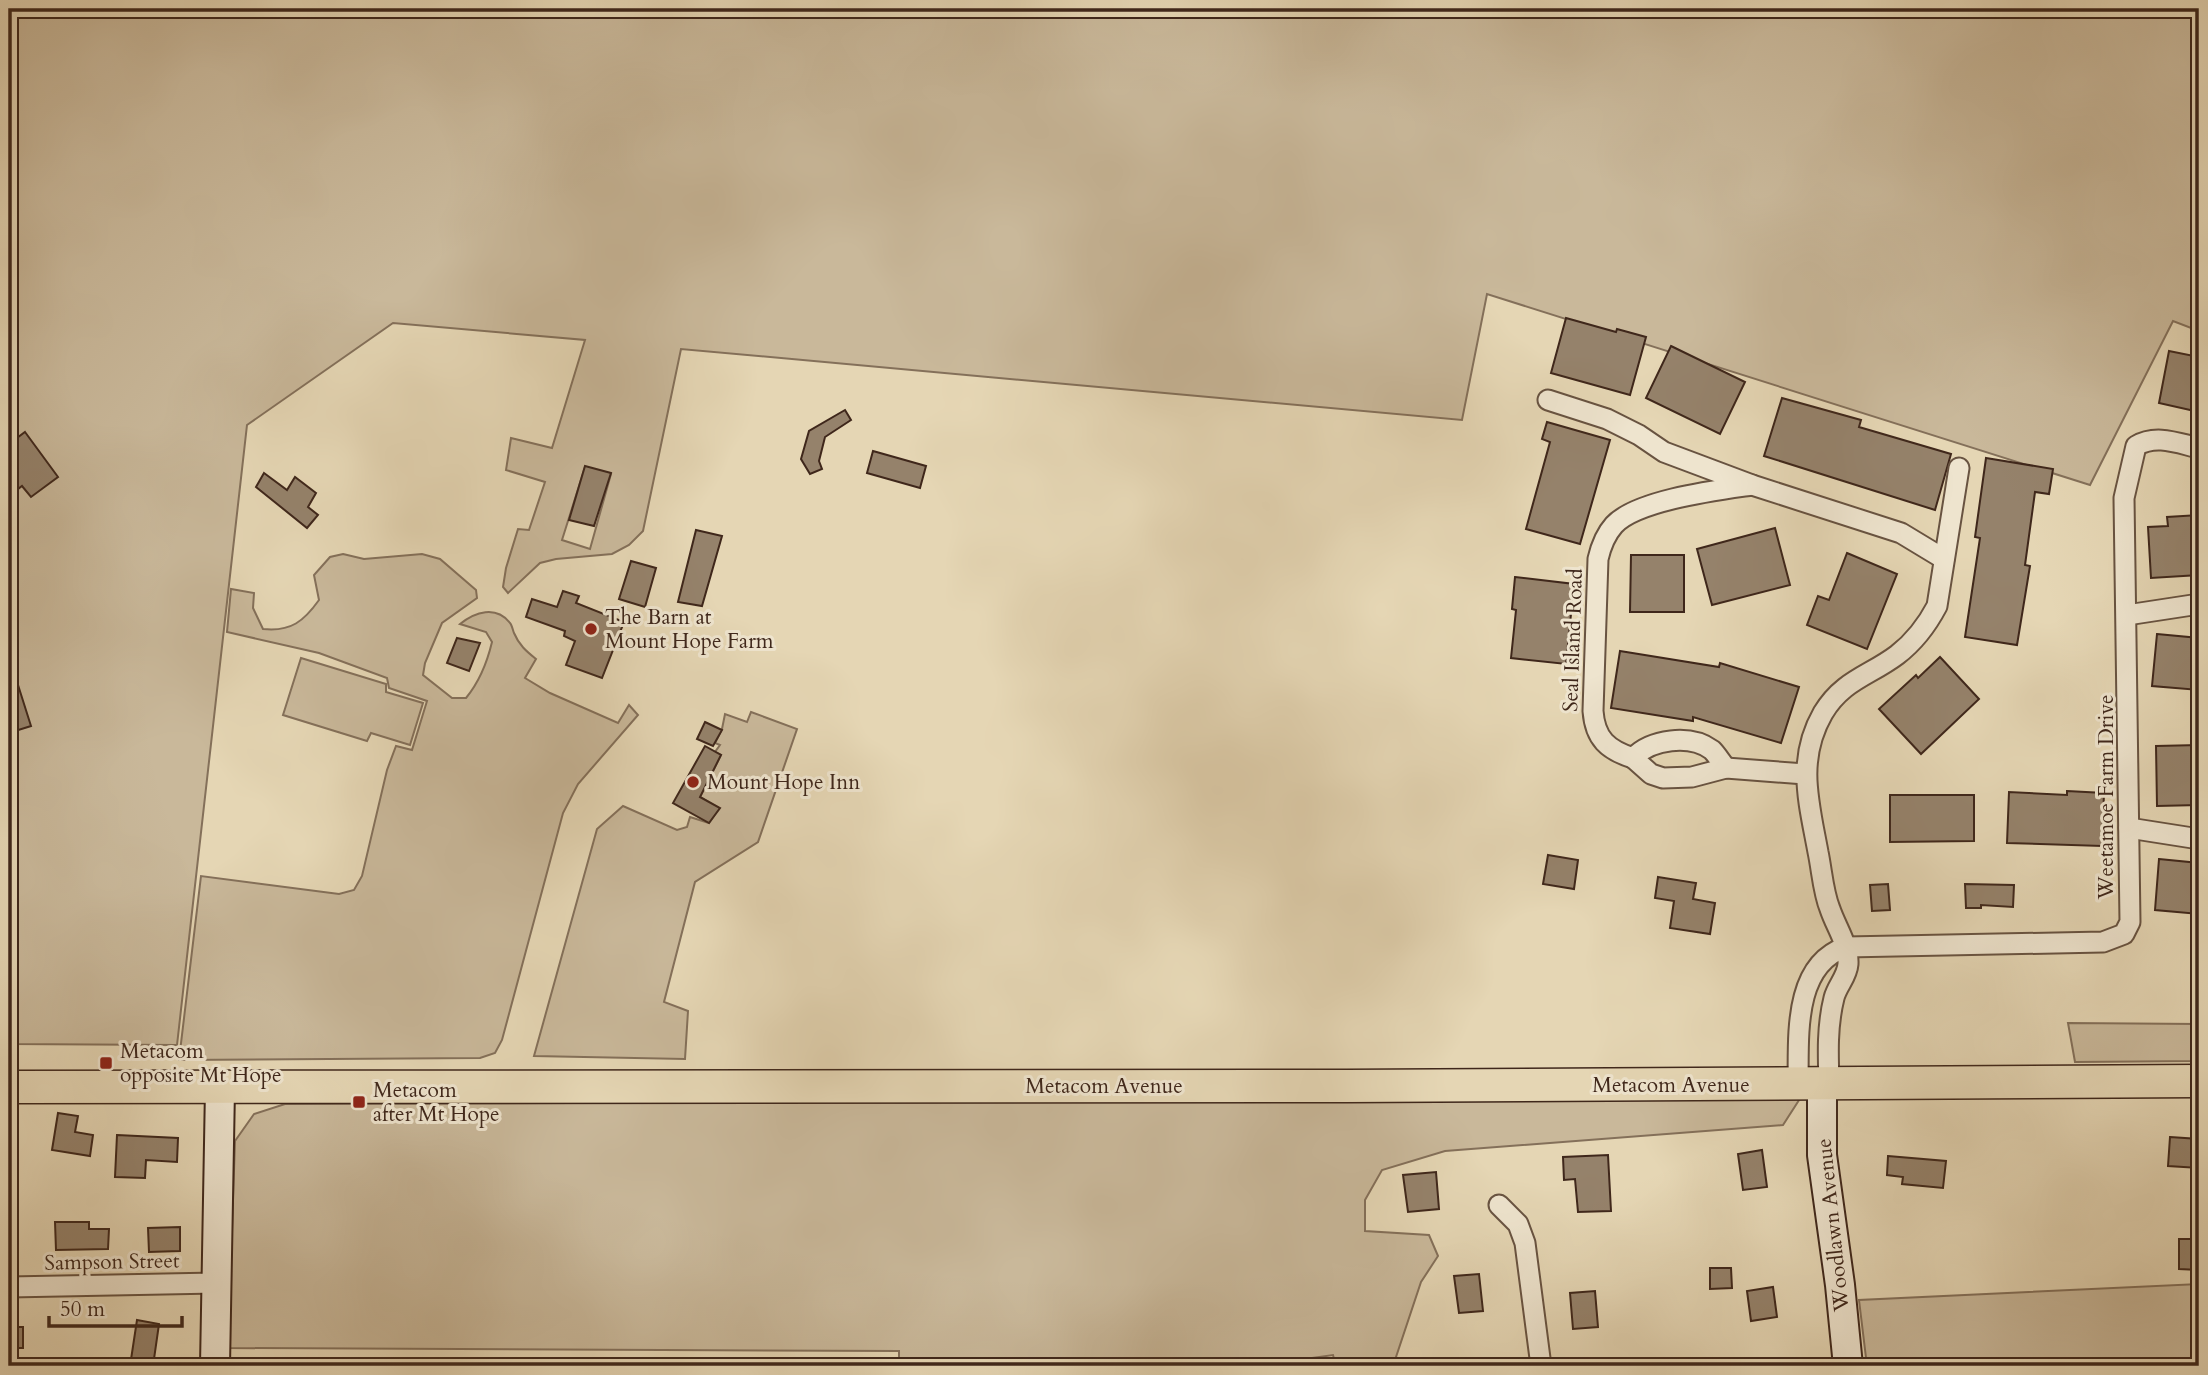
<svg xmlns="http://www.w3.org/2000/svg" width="2208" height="1375" font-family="Cardo,serif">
<rect width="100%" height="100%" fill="#e5d6b4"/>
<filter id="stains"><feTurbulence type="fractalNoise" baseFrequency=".00286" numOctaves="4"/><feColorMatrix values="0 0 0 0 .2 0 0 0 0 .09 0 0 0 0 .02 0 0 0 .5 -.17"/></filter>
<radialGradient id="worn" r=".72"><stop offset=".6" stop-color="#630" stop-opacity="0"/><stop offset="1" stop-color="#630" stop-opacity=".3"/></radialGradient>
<g fill="#c9b89a" stroke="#84705a" stroke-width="2" fill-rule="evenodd">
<path d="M9,9H2199V76L2193,101L2199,106V331L2173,321L2090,485L1487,294L1462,420L681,349L643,531L629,545L612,554L556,559L540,563L508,593L503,587L506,568L518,529L529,530L545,482L506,470L511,438L552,448L585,340L393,323L247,425L177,1045L9,1044ZM585,467L611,474L590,549L562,540Z"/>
<path d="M343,554L364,559L422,554L440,559L476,590L477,598L442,623L425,663L423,675L452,698H466C480,681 487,663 492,642L486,632L460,624C475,612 496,605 510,623C512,625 513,631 514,633C519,645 526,651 536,659L525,678L550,693L618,723L629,705L638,715L578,784L563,813L502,1040L495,1053L480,1058L179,1060L201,876L339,894L354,890L362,876L387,770L396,746L412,750L427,701L389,688L387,678L319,653L227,632L231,589L254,593L253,608L263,629C291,632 304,621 319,600L314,575L330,557Z"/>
<path d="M301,658L386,684V692L423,703L410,745L371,733L367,741L283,715Z"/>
<path d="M751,712L797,729L758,842L695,882L664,1002L688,1011L685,1059L534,1056L597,829L623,806L677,830L687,827L690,817L709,823L719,808L700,797L721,755L715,752L720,745L715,743L722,729L725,714L747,722Z"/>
<path d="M2068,1023L2199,1024V1061L2075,1062Z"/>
<path d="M1111,1094L1801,1097L1783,1125L1445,1151L1382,1170L1365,1200V1231L1429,1235L1438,1256L1421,1282L1393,1366H1336L1333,1355L1255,1366H1046L1025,1362L1012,1366H899V1351L228,1348L235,1141L254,1114L285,1104L845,1102Z"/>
<path d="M2199,1284V1366H1867L1859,1300Z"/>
</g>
<g fill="#95826b" stroke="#3f271b" stroke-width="2">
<path d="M1566,318L1616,332L1617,329L1646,337L1630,395L1551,373Z"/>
<path d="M1671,346L1745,382L1720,434L1646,398Z"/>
<path d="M2169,351L2199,357V412L2159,403Z"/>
<path d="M1782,398L1861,420L1859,427L1951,454L1935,510L1764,456Z"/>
<path d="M845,410L851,420L825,437L819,461L822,469L810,474L801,459L809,431Z"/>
<path d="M1547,422L1610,440L1580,544L1526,529L1550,442L1542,439Z"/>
<path d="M25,432L58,477L31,497L22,486L9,496V444Z"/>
<path d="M873,451L926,466L920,488L867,473Z"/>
<path d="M1986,458L2053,469L2049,494L2035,492L2025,565L2030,566L2017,645L1965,637L1980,538L1975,537Z"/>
<path d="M585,466L611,473L594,526L569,520Z"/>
<path d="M264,473L287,490L295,477L316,493L308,507L318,515L307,528L256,487Z"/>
<path d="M2199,515V575L2151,578L2148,527L2168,526L2167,517Z"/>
<path d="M1775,528L1790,585L1712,605L1697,549Z"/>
<path d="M696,530L722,536L702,606L678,602Z"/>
<path d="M1847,553L1897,574L1867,649L1807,625L1818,596L1829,600Z"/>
<path d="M1631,555H1684V612H1630Z"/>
<path d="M631,561L656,568L645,607L619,599Z"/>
<path d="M1515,577L1574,584L1566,664L1511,658L1516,610L1512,609Z"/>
<path d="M563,591L579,596L576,603L624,622L602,678L566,665L575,641L564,636L565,631L526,617L532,599L557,607Z"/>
<path d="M2157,634L2199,638V690L2152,686Z"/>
<path d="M457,638L480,643L469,671L447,663Z"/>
<path d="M1620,651L1719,667L1720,663L1799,687L1781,743L1693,717V721L1611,708Z"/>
<path d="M1940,657L1979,699L1921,754L1879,709L1916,675L1918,678Z"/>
<path d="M9,666H12L31,726L9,733Z"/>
<path d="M705,722L722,730L713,746L697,739Z"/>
<path d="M2199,745V805L2157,806L2156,746Z"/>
<path d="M705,746L721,755L700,797L720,808L709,823L673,803Z"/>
<path d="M2067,791L2104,793L2102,846L2007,843L2009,792L2067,795Z"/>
<path d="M1890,795H1974V841L1890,842Z"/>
<path d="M1548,855L1578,860L1574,889L1543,884Z"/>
<path d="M2159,859L2199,863V914L2155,910Z"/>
<path d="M1658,877L1696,883L1693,899L1715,903L1710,934L1670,928L1674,901L1655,898Z"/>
<path d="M1888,884L1890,910L1872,911L1870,885Z"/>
<path d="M1965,884L2014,885L2013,907L1981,905V908H1966Z"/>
<path d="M58,1113L78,1116L75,1132L93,1135L90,1156L52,1150Z"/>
<path d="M117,1135L178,1138L177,1162L146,1160L145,1178L115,1177Z"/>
<path d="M2170,1137L2199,1139V1168L2168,1166Z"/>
<path d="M1762,1150L1767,1187L1743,1190L1738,1154Z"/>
<path d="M1608,1155L1611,1211L1578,1212L1575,1179L1564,1180L1563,1157Z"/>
<path d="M1888,1156L1946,1161L1943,1188L1902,1184L1903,1177L1887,1175Z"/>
<path d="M1436,1172L1439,1209L1408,1212L1403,1175Z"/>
<path d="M55,1222H89V1229H109L108,1249L56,1250Z"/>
<path d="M180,1227V1251L149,1252L148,1228Z"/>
<path d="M2179,1239H2199V1270L2179,1269Z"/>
<path d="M1710,1268H1731L1732,1288L1710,1289Z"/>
<path d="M1479,1274L1483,1311L1459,1313L1454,1276Z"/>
<path d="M1773,1287L1777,1317L1751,1321L1747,1291Z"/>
<path d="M1595,1291L1598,1327L1573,1329L1570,1293Z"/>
<path d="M137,1320L159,1324L153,1366H130Z"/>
<rect x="9" y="1327" width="14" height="21"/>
</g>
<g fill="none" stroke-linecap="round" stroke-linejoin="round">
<g stroke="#685341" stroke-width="23">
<g id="street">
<path d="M1548,400L1607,419L1639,435L1664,452L1752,485L1901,533L1944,559"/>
<path d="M2127,615L2199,604"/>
<path d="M1633,758L1651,774L1663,778L1692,777L1726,768L1805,774"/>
<path d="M1726,768C1721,762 1717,755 1712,750C1690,734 1651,739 1633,758C1608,750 1595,739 1593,711L1598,559C1601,546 1605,535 1614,525C1637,500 1718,490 1752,485"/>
<path d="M2129,828L2199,839"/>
<path d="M1829,1082C1828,1054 1827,1026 1834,998C1837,986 1847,977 1848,964C1849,945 1836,927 1830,909C1823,892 1822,871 1818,852C1809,803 1796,760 1823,713C1843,680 1869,676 1897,655C1914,642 1927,625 1937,606L1959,468"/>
<path d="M1798,1084C1799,1039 1792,965 1846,947L2103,942L2124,934L2130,922L2124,498L2136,446C2156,434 2177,443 2199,448"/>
<path d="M1499,1205L1518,1224L1525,1243L1541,1366"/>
<path d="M9,1287L216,1283"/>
</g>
</g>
<g stroke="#3f271b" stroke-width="32">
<g id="secondary">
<path d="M1822,1085V1155L1840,1285L1848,1366"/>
<path d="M215,1366L220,1088"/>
</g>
</g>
<g stroke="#3f271b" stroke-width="35">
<path id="primary" d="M9,1087L1347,1086L2199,1081"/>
</g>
<use href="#street" stroke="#eee4ce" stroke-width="19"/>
<use href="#secondary" stroke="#eee4ce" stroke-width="28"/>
<use href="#primary" stroke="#e5d6b4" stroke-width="32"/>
</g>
<g fill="#8f2418" stroke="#eee4ce" stroke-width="2.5">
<circle cx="591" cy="629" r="7"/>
<circle cx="693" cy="782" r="7"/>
<rect x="99" y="1056" width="14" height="14" rx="3.5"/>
<rect x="352" y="1095" width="14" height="14" rx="3.5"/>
</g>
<g text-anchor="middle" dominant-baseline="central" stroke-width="6" stroke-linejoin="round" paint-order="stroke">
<g font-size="21" fill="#3f271b" stroke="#eee4ce" text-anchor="start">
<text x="605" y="617">The Barn at<tspan x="605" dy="24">Mount Hope Farm</tspan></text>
<text x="707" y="782">Mount Hope Inn</text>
<text x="120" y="1051">Metacom<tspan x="120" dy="24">opposite Mt Hope</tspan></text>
<text x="373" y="1090">Metacom<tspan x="373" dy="24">after Mt Hope</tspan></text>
</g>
<g font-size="21" fill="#3f271b" stroke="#eee4ce">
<text transform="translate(1573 640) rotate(-88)">Seal Island Road</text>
<text transform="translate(2106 797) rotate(-90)">Weetamoe Farm Drive</text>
<text x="1671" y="1085">Metacom Avenue</text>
<text x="1104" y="1086">Metacom Avenue</text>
<text transform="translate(1833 1225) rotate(-96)">Woodlawn Avenue</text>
<text transform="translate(112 1262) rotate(-1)">Sampson Street</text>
</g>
</g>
<rect width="2208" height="1375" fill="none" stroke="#e5d6b4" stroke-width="35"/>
<rect x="10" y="10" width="2187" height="1354" fill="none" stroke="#3f271b" stroke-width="3.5"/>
<rect x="18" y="18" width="2173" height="1340" fill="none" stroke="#3f271b" stroke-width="2"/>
<path d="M49 1316v10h133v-10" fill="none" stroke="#3f271b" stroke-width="3.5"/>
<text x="60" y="1316" font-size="21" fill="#3f271b" stroke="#eee4ce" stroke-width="5" paint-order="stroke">50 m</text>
<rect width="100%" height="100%" filter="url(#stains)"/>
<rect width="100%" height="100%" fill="url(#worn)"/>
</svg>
